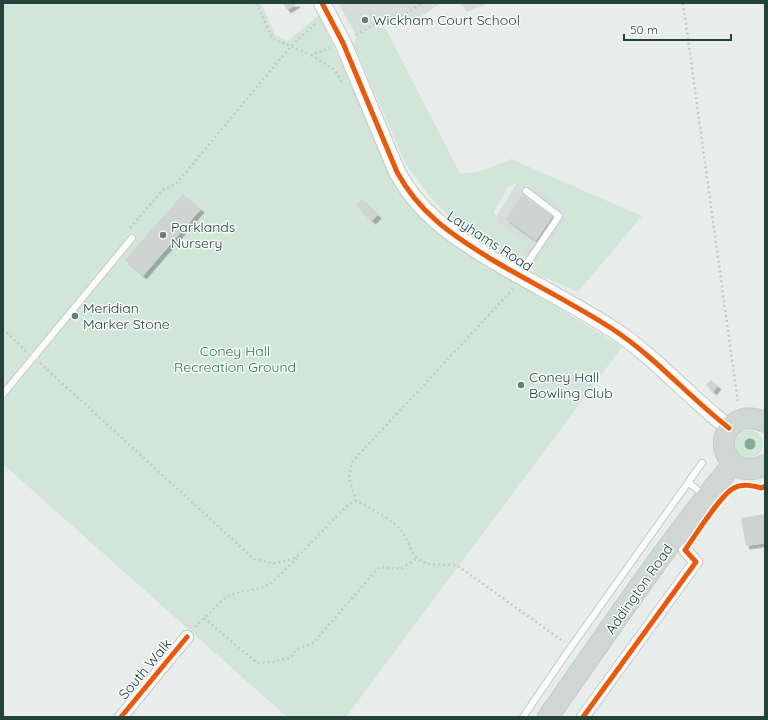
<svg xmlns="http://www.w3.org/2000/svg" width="768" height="720" font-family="Quicksand,sans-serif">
<defs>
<filter id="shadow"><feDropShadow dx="3.5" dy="3.5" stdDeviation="0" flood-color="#0004"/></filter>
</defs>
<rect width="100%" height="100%" fill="#e8edeb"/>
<g fill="#d6dedb">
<path d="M338,3H441L414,21L383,19L356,35Z"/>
<path d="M461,3H489L467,12Z"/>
<path d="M524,171L594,213L556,276L486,234Z"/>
</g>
<g fill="#d1e6d8">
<path d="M3,3H261L275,35L288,41L319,15L410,207L447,239L622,347L346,717H287L3,464Z"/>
<path d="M373,25L386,29L460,174L481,171L511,159L642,216L578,292L534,273L532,266L565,221V212C555,201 530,185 515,183L507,188L494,212L499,223L529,244L516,261L456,224L429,195L406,165L354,45L356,35Z"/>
<circle cx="749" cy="444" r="14"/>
</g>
<g fill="#cfd4d2" filter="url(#shadow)">
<path d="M283,3H296L297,4L287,10Z"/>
<path d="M183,194L201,209L143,276L125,260Z"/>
<path d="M522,195L553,216L536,241L506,219Z"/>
<path d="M362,199L378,215L372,221L356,205Z"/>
<path d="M711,380L718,386L713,392L706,385Z"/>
<path d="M765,514V543L746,546L741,518Z"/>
</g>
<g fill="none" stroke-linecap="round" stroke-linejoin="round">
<g stroke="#c5cac8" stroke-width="8">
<g id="service">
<path d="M520,274L559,216L526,191"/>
<path d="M3,394L132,238"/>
<path d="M689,483L704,495"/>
<path d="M523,717L571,647L702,463"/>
</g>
</g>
<g stroke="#c5cac8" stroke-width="14">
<g id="minor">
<path d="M121,717L187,637"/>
<path d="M583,717L696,562L685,550"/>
</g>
</g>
<g stroke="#c5cac8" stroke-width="18">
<path id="tertiary" d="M322,3L343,43L397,172C419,213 452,235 491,259C531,283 574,304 614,330C656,358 689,397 729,428"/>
</g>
<g stroke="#c3ccc9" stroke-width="22">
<g id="primary">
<path d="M765,422C756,418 747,416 738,421C708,437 730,483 765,465"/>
<path d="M548,717C608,632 666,544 733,464"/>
</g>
</g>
<g stroke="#c3ccca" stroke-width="2.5" stroke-dasharray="2 3" stroke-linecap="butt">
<path d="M256,3L273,39L291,46L311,55L330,48"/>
<path d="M683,3L738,403"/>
<path d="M356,35L373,25L398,18L423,3"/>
<path d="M311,55L335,70L343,85"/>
<path d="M130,228L163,190L176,184L291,46L316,23"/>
<path d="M3,329L26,351"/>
<path d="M40,363L254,559L274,563L287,561L298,556L348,505L356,501C368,506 394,521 402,531C407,539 411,552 417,558C428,568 445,563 458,566L564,642"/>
<path d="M356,501L349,478L352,462L513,289"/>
<path d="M204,618L257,663L273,662L290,658L297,649L313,643L379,567L401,569L417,558"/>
<path d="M195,627L226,597L242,591L258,589L272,583L297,558"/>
</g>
<use href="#service" stroke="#fcfcfc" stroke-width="6"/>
<use href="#minor" stroke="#fcfcfc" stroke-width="12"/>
<use href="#tertiary" stroke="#fcfcfc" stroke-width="16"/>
<use href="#primary" stroke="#cfd7d5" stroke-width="20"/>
<g stroke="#f7fbf9" stroke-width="8">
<g id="cycleway">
<path d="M322,3L343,43L397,172C419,213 452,235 491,259C531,283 574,304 614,330C656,358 689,397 729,428"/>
<path d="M121,717L187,637"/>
<path d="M583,717L696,562L685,550C695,536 721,494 734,488C743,483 753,486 762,488L765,486"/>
</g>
</g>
<use href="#cycleway" stroke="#e8590c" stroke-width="5"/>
</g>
<circle fill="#81ae93" cx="750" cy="444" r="5.5"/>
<g fill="#697e78" stroke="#f7fbf9" stroke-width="1.5">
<circle cx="365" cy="20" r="4"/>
<circle cx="163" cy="235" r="4"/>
<circle cx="75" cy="316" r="4"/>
<circle cx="521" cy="385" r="4"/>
</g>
<g text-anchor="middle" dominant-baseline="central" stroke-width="3" stroke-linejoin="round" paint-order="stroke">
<g font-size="14" fill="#24423a" stroke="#f7fbf9" text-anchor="start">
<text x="373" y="20">Wickham Court School</text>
<text x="171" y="227">Parklands<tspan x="171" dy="16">Nursery</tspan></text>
<text x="83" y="308">Meridian<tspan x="83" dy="16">Marker Stone</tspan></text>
<text x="529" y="377">Coney Hall<tspan x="529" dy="16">Bowling Club</tspan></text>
</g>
<g font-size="14" fill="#24423a" stroke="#f7fbf9">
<text transform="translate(490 241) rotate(33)">Layhams Road</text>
<text transform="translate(639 589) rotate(-55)">Addington Road</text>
<text transform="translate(145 669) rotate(-50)">South Walk</text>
</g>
<g font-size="14" fill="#2d7a4b" stroke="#f7fbf9">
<text x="235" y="351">Coney Hall<tspan x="235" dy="16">Recreation Ground</tspan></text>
</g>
</g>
<rect width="768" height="720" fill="none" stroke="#24423a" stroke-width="8"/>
<path d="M624 34v6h107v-6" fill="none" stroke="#24423a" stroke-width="2"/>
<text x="630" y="34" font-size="12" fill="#24423a" stroke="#f7fbf9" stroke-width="3" paint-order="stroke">50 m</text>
</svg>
